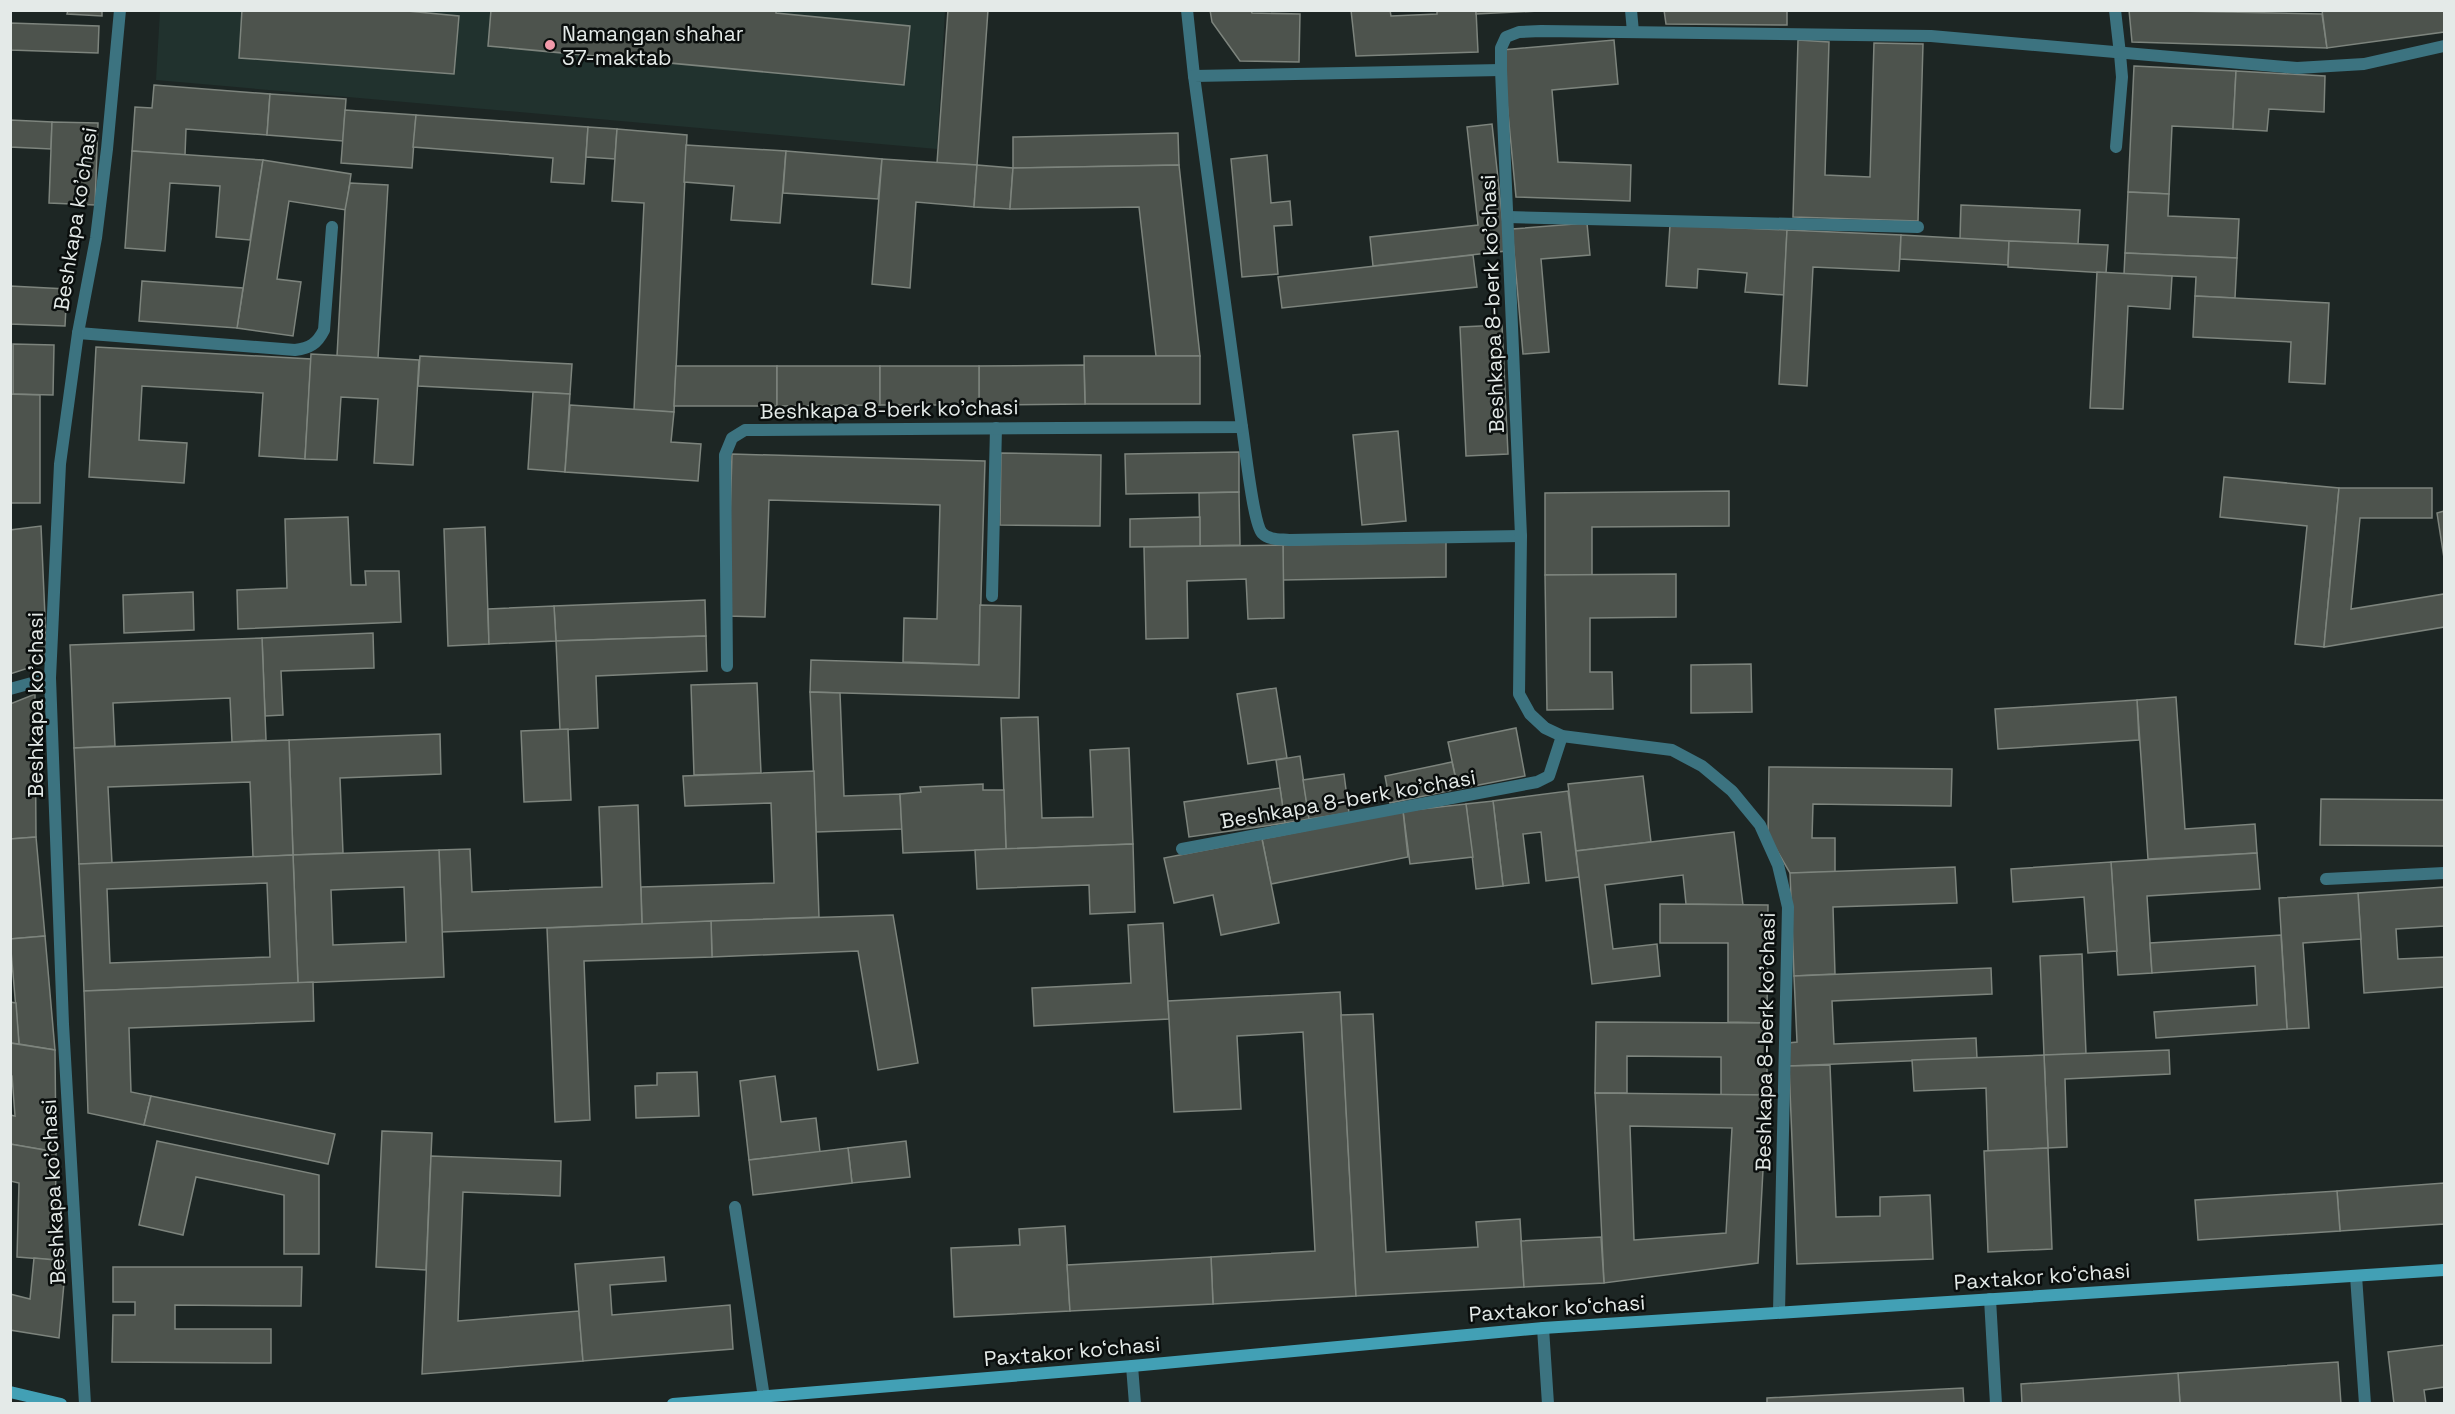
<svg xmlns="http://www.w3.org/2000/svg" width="2455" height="1414" font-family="'Space Grotesk',sans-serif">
<rect width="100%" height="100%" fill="#1d2624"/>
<path fill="#21322e" d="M160,11H945L937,149L156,80Z"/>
<g fill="#4d534d" stroke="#7d847d" stroke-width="1.5" fill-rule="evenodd">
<path d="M68,10H102V16L67,14Z"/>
<path d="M242,10H397L459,16L454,74L239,58Z"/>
<path d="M491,10H776V13L910,26L904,85L488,46Z"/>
<path d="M948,10H988L977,165L937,163Z"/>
<path d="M1210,10H1251L1252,13L1300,14L1299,62L1240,61L1212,22Z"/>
<path d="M1351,10H1390L1391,16L1437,14V10H1476L1478,52L1356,56Z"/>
<path d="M1476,10H1560L1476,14Z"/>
<path d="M1664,10H1787V25L1666,24Z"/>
<path d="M2129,10L2322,14L2327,48L2132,42Z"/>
<path d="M2322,10H2444V32L2327,48Z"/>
<path d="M10,23L99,26L98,53L10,50Z"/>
<path d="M1614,40L1618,84L1552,90L1558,162L1631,165L1630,201L1516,197L1502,50Z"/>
<path d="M1798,40L1829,42L1825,175L1870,177L1874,43L1923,44L1918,221L1793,217Z"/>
<path d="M2134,66L2236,71L2233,129L2172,126L2169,194L2128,192Z"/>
<path d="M2236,71L2325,76L2324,112L2269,109L2267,131L2233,129Z"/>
<path d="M154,85L270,94L267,135L186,129L185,155L132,151L135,107L152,108Z"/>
<path d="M270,94L346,99L343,141L267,135Z"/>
<path d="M345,110L416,115L412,168L341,163Z"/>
<path d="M416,115L588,127L584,184L551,182L553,158L413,147Z"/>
<path d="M10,120L52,122L51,149L10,147Z"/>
<path d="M52,122L98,123L95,205L49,203Z"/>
<path d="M1492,124L1506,251L1373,266L1370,237L1478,225L1467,127Z"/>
<path d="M588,127L617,129L615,159L586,157Z"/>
<path d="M617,129L687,135L674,412L634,410L644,203L612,201Z"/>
<path d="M1178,133L1179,165L1013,168V137Z"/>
<path d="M686,145L786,151L780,223L731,220L734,186L684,182Z"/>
<path d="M132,151L263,160L250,240L216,237L220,186L170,183L165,251L125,248Z"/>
<path d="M786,151L882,159L878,199L783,193Z"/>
<path d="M1267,155L1271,203L1290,201L1292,225L1274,226L1278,274L1242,277L1231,159Z"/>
<path d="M882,159L977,165L974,207L916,202L910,288L872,284Z"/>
<path d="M263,160L351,174L346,210L289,201L277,279L301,282L293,336L237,328Z"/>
<path d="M977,165L1013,168L1010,209L974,207Z"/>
<path d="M1179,165L1200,356H1156L1139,207L1010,209L1013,168Z"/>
<path d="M350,183L388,185L378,358L337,356L345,210Z"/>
<path d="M2128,192L2169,194L2168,216L2239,219L2237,258L2125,253Z"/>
<path d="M1961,205L2080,210L2078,244L1960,239Z"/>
<path d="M1587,223L1590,255L1541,259L1549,352L1523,354L1512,229Z"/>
<path d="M1670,225L1787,230L1784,295L1745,292L1747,273L1698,269L1697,288L1666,286Z"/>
<path d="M1787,230L1901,235L1899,271L1813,267L1807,386L1779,384Z"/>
<path d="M1901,235L2009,241L2008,265L1900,259Z"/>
<path d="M2009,241L2108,245L2106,273L2008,267Z"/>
<path d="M2125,253L2237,258L2235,298L2195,296L2196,277L2124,274Z"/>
<path d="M1473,255L1477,287L1282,308L1278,277Z"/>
<path d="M2097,272L2172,276L2170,309L2128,306L2123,409L2090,408Z"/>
<path d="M142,281L243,288L237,328L139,321Z"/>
<path d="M10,286L67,289L65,326L10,324Z"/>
<path d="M2195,296L2329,303L2325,384L2289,382L2291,342L2193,337Z"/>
<path d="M1502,325L1508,454L1466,456L1460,327Z"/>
<path d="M13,344L54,345L53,395L13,394Z"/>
<path d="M96,347L311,359L305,459L259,456L263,393L142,386L139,440L187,443L184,483L89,477Z"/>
<path d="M311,354L419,360L413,465L374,463L378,399L341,397L337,460L305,459Z"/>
<path d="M420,356L572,364L570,394L418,386Z"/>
<path d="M1084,356H1200V404H1085Z"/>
<path d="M1084,365L1085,404L979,405V366Z"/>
<path d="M676,366H777V406H674Z"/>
<path d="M777,366H880V405L777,406Z"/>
<rect x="880" y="366" width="99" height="39"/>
<path d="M533,392L570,394L565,472L528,469Z"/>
<path d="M10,394L40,395V503H10Z"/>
<path d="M570,405L674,412L671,442L701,444L698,481L565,472Z"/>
<path d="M1398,431L1406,521L1362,525L1353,435Z"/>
<path d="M1239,452V492L1126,494L1125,454Z"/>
<path d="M1001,453L1101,455L1100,526L1000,525Z"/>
<path d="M732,454L985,461L979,665L903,662L904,618L937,619L940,505L769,500L765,617L727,616Z"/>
<path d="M2224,477L2339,488L2324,647L2295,644L2307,526L2220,517Z"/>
<path d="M2339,488H2432V518H2360L2351,609L2444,594V627L2324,647Z"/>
<path d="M1729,491V526L1592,527V575H1545V493Z"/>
<path d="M1239,492L1240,545L1200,546L1199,493Z"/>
<path d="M2444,511V558L2437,513Z"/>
<path d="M348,517L351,585H366L365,571H399L401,622L238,629L237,590L287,588L285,519Z"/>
<path d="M1200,517V546L1130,547V519Z"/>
<path d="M41,526L47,662L10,674V530Z"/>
<path d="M485,527L489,644L448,646L444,529Z"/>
<path d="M1446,542V577L1283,580V545Z"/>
<path d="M1283,545L1284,618L1248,619L1246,579L1187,581L1188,638L1146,639L1144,547Z"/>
<path d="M1676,574V617L1590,618V672H1612L1613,709L1547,710L1545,575Z"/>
<path d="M193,592L194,630L124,633L123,595Z"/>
<path d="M705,600L706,636L556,641L554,606Z"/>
<path d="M980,605L1021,606L1019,698L810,692L811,660L979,665Z"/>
<path d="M554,606L556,641L489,644L488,609Z"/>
<path d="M373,633L374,668L281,671L283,715L265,716L262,638Z"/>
<path d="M706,636L707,671L596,676L598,728L560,730L556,641Z"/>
<path d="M262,638L266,740L232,742L230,698L113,703L115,746L74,748L70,645Z"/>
<path d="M1751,664L1752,712L1691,713V665Z"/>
<path d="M757,683L761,773L694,775L691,685Z"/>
<path d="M1276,688L1287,758L1248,764L1237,694Z"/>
<path d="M810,692L840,693L844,796L900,794L902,829L816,832Z"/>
<path d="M35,694L36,837L10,839V704Z"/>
<path d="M2176,697L2185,829L2255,824L2257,853L2148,859L2137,700Z"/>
<path d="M2137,700L2139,740L1998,749L1995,709Z"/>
<path d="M1038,717L1042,818L1093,817L1090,750L1129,748L1133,844L1006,849L1001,718Z"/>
<path d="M1516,728L1525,776L1458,789L1448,742Z"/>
<path d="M568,729L571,800L524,802L521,731Z"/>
<path d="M440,734L441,774L340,778L343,853L293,855L289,740Z"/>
<path d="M289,740L293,855L253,857L250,782L108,787L112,863L79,864L74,748Z"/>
<path d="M1300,756L1309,819L1285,823L1276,760Z"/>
<path d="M1452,762L1458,789L1390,803L1385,776Z"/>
<path d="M1769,767L1952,769L1951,806L1813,804L1812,838H1835V872L1790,873L1768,835Z"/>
<path d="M814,771L819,917L642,924L641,887L774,883L771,803L685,806L683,776Z"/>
<path d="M1344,774L1349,813L1309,819L1303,780Z"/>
<path d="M1643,776L1651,842L1576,851L1568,784Z"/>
<path d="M983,784V790H1004L1006,849L903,853L900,794L921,792L920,787Z"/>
<path d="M1280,788L1285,823L1189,837L1184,802Z"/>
<path d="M1568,791L1579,877L1546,881L1541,832L1523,834L1529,883L1503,886L1493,801Z"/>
<path d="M2321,799L2444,800V846L2320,845Z"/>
<path d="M1493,801L1503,886L1476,889L1466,804Z"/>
<path d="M1466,804L1473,857L1410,864L1403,811Z"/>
<path d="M638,805L642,924L442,932L439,850L470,849L472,892L602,887L599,807Z"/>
<path d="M1403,811L1408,857L1271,884L1262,839Z"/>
<path d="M1734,832L1743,905L1686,904L1683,875L1605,885L1613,949L1657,944L1660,976L1592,984L1576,851Z"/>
<path d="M36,837L45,936L10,939V839Z"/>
<path d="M1262,839L1279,923L1221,935L1213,895L1174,903L1164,858Z"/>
<path d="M1133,844L1135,912L1090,914L1089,885L977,889L975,850Z"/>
<path d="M439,850L444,977L298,983L293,855ZM404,887L406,942L333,945L331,890Z"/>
<path d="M2257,853L2260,889L2147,896L2152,973L2118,975L2111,862Z"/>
<path d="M293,855L298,983L84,991L79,864ZM267,883L270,957L110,963L107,889Z"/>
<path d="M2111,862L2117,951L2088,953L2084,897L2013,902L2011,869Z"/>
<path d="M1955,867L1957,903L1833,907L1835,974L1794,976L1790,873Z"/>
<path d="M2444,887V926L2396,929L2398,959L2444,957V987L2364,993L2358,893Z"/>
<path d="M2358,893L2361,939L2303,943L2309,1028L2287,1029L2279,898Z"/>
<path d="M1660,904L1768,905L1767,1023L1728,1022V943H1660Z"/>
<path d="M893,915L918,1063L878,1070L858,951L712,957L711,921Z"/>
<path d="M711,921L712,957L584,961L590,1120L555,1122L547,928Z"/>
<path d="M1163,923L1169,1019L1034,1026L1032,988L1131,983L1128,925Z"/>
<path d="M2281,935L2287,1029L2156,1038L2154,1012L2257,1005L2255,966L2152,973L2150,943Z"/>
<path d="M45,936L55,1050L19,1044L10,939Z"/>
<path d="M2082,954L2086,1054L2044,1055L2040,956Z"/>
<path d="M1991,968L1992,994L1832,1001L1834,1044L1976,1038L1977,1058L1789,1066L1788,1043L1797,1042L1794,976Z"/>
<path d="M313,982L314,1021L129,1028L131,1092L151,1096L144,1125L88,1113L84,991Z"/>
<path d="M1340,992L1356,1296L1213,1304L1211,1257L1315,1251L1303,1032L1237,1036L1241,1109L1174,1112L1168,1001Z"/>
<path d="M10,1002L16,1003L19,1044L10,1043Z"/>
<path d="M1373,1014L1386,1252L1478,1247L1476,1222L1520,1219L1524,1287L1356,1296L1341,1015Z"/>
<path d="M1596,1022L1767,1023V1095H1721V1057L1627,1056V1093H1595Z"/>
<path d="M10,1043L55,1050L56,1152L10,1144V1115L15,1116L12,1076L10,1075Z"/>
<path d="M2169,1050L2170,1074L2065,1079L2067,1147L2048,1148L2044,1055Z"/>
<path d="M2044,1055L2048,1148L1988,1151L1986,1088L1914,1091L1912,1060Z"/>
<path d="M1830,1065L1836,1217L1880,1216V1197L1930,1195L1933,1259L1797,1264L1789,1066Z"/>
<path d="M697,1072L699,1116L636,1118L635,1086L657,1085V1073Z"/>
<path d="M775,1076L781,1122L816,1118L820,1152L749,1160L740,1081Z"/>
<path d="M1595,1093L1767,1095L1758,1263L1604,1283ZM1630,1126L1732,1128L1726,1233L1634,1240Z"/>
<path d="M151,1096L335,1134L328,1164L144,1125Z"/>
<path d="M382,1131L432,1133L426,1270L376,1267Z"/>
<path d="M157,1141L319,1175V1254H284V1195L196,1177L183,1235L139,1225Z"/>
<path d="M906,1141L910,1177L852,1183L848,1148Z"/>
<path d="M10,1144L56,1152L55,1260L17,1257L19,1183L10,1181Z"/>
<path d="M848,1148L852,1183L753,1195L749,1160Z"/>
<path d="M2048,1148L2052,1249L1988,1252L1984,1151Z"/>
<path d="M431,1156L561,1161L560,1196L463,1192L458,1321L579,1311L583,1361L422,1374Z"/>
<path d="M2444,1183V1224L2340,1231L2337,1191Z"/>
<path d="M2337,1191L2340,1231L2198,1240L2195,1200Z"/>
<path d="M1065,1226L1070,1311L954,1317L951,1248L1020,1245L1019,1229Z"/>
<path d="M1601,1237L1604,1283L1524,1287L1521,1241Z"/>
<path d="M664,1257L666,1281L610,1285L612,1315L730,1305L733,1349L583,1361L575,1264Z"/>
<path d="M1211,1257L1213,1304L1070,1311L1067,1265Z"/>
<path d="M34,1258L66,1261L59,1338L10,1330V1294L30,1299Z"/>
<path d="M113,1267H302L301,1306L175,1305V1329H271V1363L112,1362L113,1315H135V1302H113Z"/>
<path d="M2444,1345V1387L2424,1390L2426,1404H2394L2388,1352Z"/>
<path d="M2338,1362L2341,1404H2180L2178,1373Z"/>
<path d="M2178,1373L2180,1404H2022L2021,1384Z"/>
<path d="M1963,1388L1964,1404H1767V1398Z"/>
</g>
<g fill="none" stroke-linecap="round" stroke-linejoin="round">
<g stroke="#3c7380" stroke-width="12">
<path d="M2116,147L2122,77L2120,54"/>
<path d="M78,333L295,350C310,348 317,344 324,330L332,227"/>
<path d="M992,596L996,428"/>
</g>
<g stroke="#3c7380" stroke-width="12">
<path d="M1187,10L1194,76"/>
<path d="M1631,10L1633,32"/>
<path d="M2115,10L2120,54"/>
<path d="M1508,217L1918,227"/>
<path d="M1242,427C1245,445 1253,523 1262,533C1269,540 1279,539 1289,540L1521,536"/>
<path d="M727,666L725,455L732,438L745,430L1242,427L1194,76L1501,70"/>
<path d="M10,689L50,678"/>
<path d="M1182,849L1537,782L1549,776L1562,736"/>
<path d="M2326,879L2444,873"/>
<path d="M735,1207L765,1404"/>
<path d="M2356,1276L2365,1404"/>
<path d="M1990,1299L1996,1404"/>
<path d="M1779,1312L1788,907L1778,865L1760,825L1732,791L1702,766L1672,750L1562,736L1545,728L1530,714L1519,694L1521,536L1501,70V48L1506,37L1519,32L1541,31L1931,36L2297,68L2364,64L2444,46"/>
<path d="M1543,1328L1548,1404"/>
<path d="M1132,1366L1135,1404"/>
</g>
<path stroke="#3c7380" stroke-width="12" d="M85,1404L63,1024L50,678L60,464L78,333L96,238L107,149L120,10"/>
<g stroke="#42a0b5" stroke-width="12">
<path d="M10,1392L61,1404"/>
<path d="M673,1404L1132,1366L1543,1328L2444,1270"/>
</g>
</g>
<circle fill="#f39aaa" stroke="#0a0e0d" stroke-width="2" cx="550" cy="45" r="6"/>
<g text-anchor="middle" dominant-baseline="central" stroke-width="5" stroke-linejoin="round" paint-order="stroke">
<g font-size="21" fill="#e4eae8" stroke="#0a0e0d" text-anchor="start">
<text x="562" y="33">Namangan shahar<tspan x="562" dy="24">37-maktab</tspan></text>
</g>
<g font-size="21" fill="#e4eae8" stroke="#0a0e0d">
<text transform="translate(75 219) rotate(-81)">Beshkapa ko'chasi</text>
<text transform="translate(1492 304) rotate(-92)">Beshkapa 8-berk koʼchasi</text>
<text transform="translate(889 409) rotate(-1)">Beshkapa 8-berk koʼchasi</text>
<text transform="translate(35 705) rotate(-90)">Beshkapa ko'chasi</text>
<text transform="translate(1348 799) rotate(-10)">Beshkapa 8-berk koʼchasi</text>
<text transform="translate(1765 1042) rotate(-89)">Beshkapa 8-berk koʼchasi</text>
<text transform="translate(53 1192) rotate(-93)">Beshkapa ko'chasi</text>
<text transform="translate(2042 1276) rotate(-4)">Paxtakor koʻchasi</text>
<text transform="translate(1557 1308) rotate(-4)">Paxtakor koʻchasi</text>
<text transform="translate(1072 1351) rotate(-5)">Paxtakor koʻchasi</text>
</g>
</g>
<rect width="2455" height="1414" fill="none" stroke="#e4eae8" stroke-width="24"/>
</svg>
